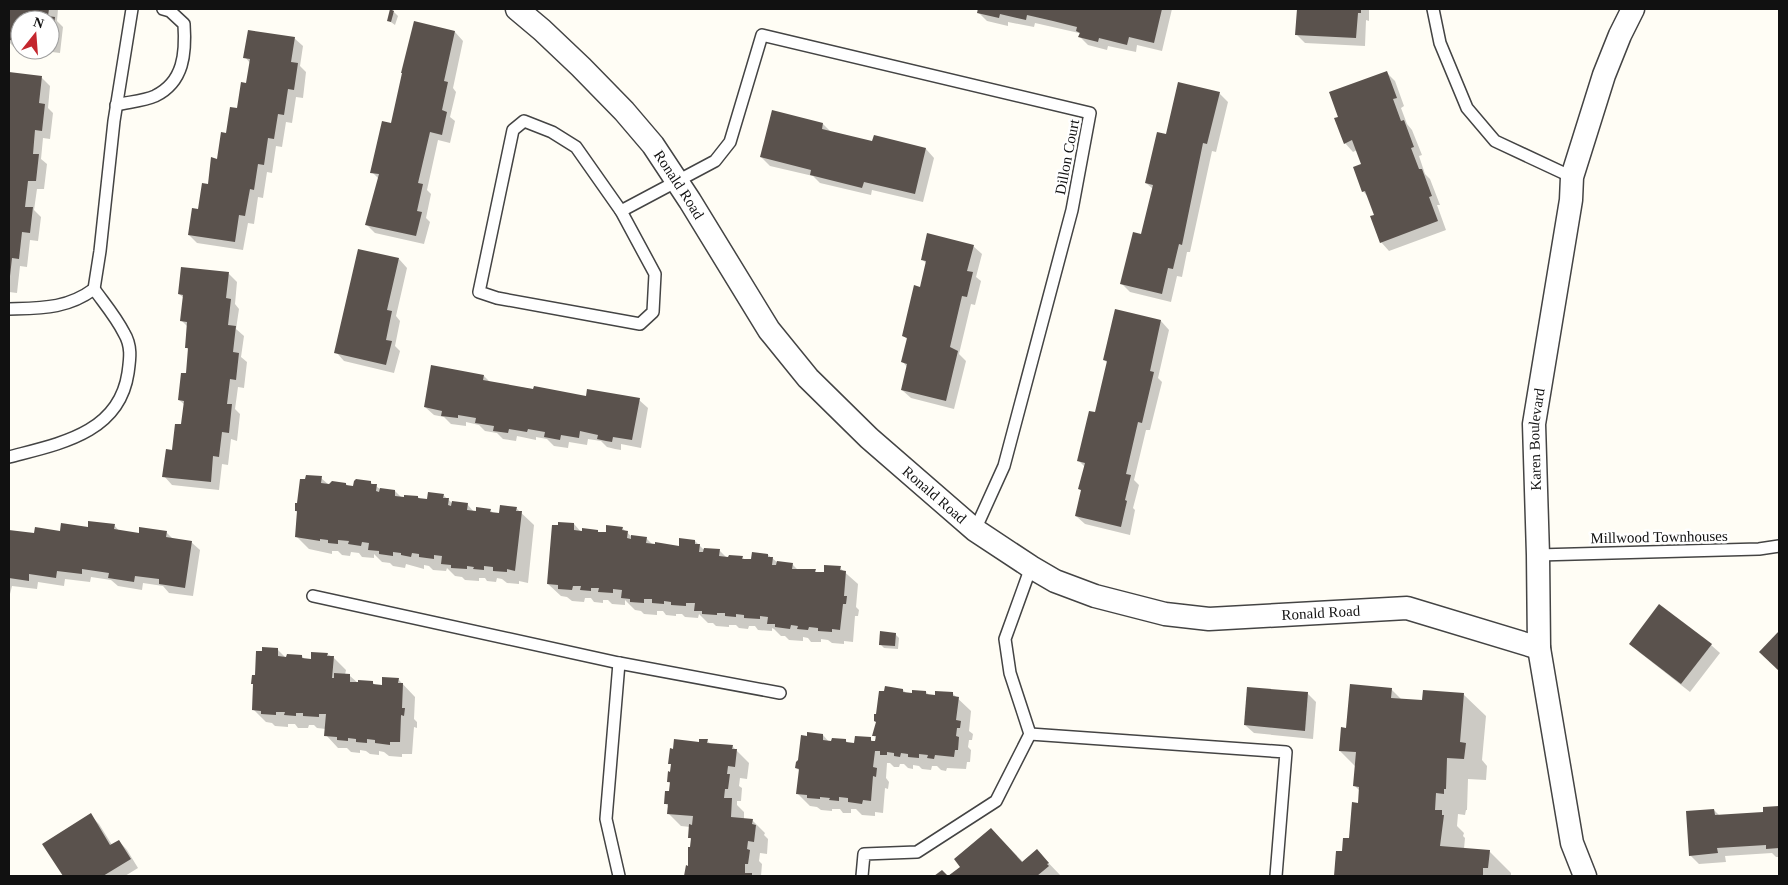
<svg xmlns="http://www.w3.org/2000/svg" width="1788" height="885" font-family="Georgia,serif">
<rect width="100%" height="100%" fill="#fffdf5"/>
<g fill="#0003">
<path d="M9,9H58L57,21L63,27L60,53L36,50H50V20H20V48L14,47L9,42Z"/>
<path d="M977,9H1172L1162,51L1137,45L1136,52L1108,46L1107,50L1088,45L1080,37L1079,33L1035,23L1034,27L1008,22V26L987,21L978,12Z"/>
<path d="M1306,9H1369V21L1366,20L1365,46L1305,43L1297,35Z"/>
<path d="M394,12L398,16L395,25L388,20Z"/>
<path d="M415,23L455,32L463,41L453,88L456,92L450,117L455,121L450,143L438,140L427,190L431,194L426,218L430,222L424,244L375,233L366,224L379,179L372,172L392,125Z"/>
<path d="M294,38L303,46L300,66L306,72L303,98L296,97L292,123L286,122L282,147L276,146L272,173L267,172L263,198L258,197L254,224L248,223L243,250L197,243L189,235L247,84L250,63L245,57Z"/>
<path d="M1386,72L1395,81L1404,106L1401,108L1407,124L1412,130L1422,155L1419,156L1425,174L1430,179L1440,205H1437L1446,230L1389,251L1381,242L1375,215L1368,197L1363,191L1362,165L1357,150L1353,152L1345,143L1340,117Z"/>
<path d="M9,74L42,78L50,86L48,108L53,113L50,139L43,138L41,159L47,164L44,189H37L34,210L41,217L38,241L30,240L27,267L20,266L17,293L9,292Z"/>
<path d="M1219,93L1228,102L1216,152L1212,151L1190,252H1187L1182,277L1177,276L1171,302L1130,292L1122,284L1142,236L1153,189L1146,183L1167,135Z"/>
<path d="M773,112L823,124L831,132L873,142L926,149L934,158L923,202L872,190L871,195L820,183L813,176L770,166L761,157Z"/>
<path d="M973,246L982,254L976,277L981,281L975,305L971,304L959,354L966,361L954,409L911,398L902,390L907,367L903,362L908,340L904,336L921,288L927,264L922,259Z"/>
<path d="M399,259L407,268L396,316L400,321L395,346L400,351L394,373L344,361L336,352Z"/>
<path d="M229,274L237,282L235,304L239,309L236,329L244,336L241,357L247,362L244,388L238,387L235,409L240,414L237,441L231,439L228,465L222,464L219,490L172,485L164,476L182,426L185,405L179,400L187,375L189,351L186,347L188,327L181,320L184,298L179,294Z"/>
<path d="M1161,321L1169,330L1158,378L1162,382L1150,430H1146L1134,480L1139,485L1133,508L1135,510L1130,535L1085,524L1076,516L1082,491L1080,489L1085,467L1079,461L1096,414L1108,363L1104,360Z"/>
<path d="M484,376L491,383L587,397L639,400L648,408L641,448L621,444V450L615,449L607,447L601,441L588,439L587,445L569,442L568,448L554,446L547,439L536,437V440L517,436L516,441L503,439L497,433L485,431L479,425L466,422V426L451,424L444,417L434,415L425,407Z"/>
<path d="M321,478L329,485L346,484L348,486L355,487L370,482L380,489L395,491L402,498L418,497L420,499L428,500L443,495L452,503L467,504L474,512L490,510L494,514L500,515L516,508L534,525L528,583L519,581V584L507,583L502,579L497,578L496,582L487,581L485,578H479V581L465,580L462,577L455,576L447,568L446,571L433,570L429,566L424,565V569L406,564L405,568L393,566L390,563L382,562L374,554V558L362,557L359,553L351,552L350,556L342,555L338,551H332V554L309,549L296,536L298,513L296,511Z"/>
<path d="M574,524L581,532L597,531L600,533L607,534L622,528L632,537L646,538L653,545L680,547L695,541L703,549L719,550L727,558L742,557L745,560L752,561L768,555L777,562L792,564L799,571H815L818,573L825,574L840,568L858,584L856,607L859,610L858,616H855L853,642L844,641V644L832,643L828,640L821,639V642H811L808,638L803,637V641L789,640L785,636H781L774,629L772,628V631L758,630L755,626H749L748,629L739,628L736,625H729V627L716,626L713,623H708L699,614L698,618L685,617L682,614H676V616L666,615L663,611H657V615L644,614L641,611L635,610L625,600V605L612,604L608,600H603V603L594,602L591,598H585L584,602L572,601L567,597L561,596L548,584Z"/>
<path d="M114,525L120,532L140,534L166,532L174,540L191,542L200,550L193,596L169,593L163,586L143,583L142,590L118,586L111,580L91,577L90,582L65,579L64,586L38,582L37,589L12,586L10,594L9,593V531L35,535Z"/>
<path d="M895,634L899,638L898,649L884,648L880,644Z"/>
<path d="M1631,644L1711,645L1720,653L1690,692L1639,652Z"/>
<path d="M278,650L287,659L302,656L305,660H312L327,654L333,657L346,670L345,675L350,676L358,683H373L376,686H383L398,679L415,697L414,719L417,722V728L414,727L412,754H402V757L389,756L384,752L379,751V755L370,754L366,751L360,750V753L351,752L347,748H338L326,735V729L317,728L314,725H309L308,728H298L295,724H288V727L275,726L272,723L266,722L253,709L255,686L252,683L256,676Z"/>
<path d="M1391,689L1402,700L1424,702L1464,695L1486,716L1482,760L1487,766L1486,780L1468,779L1467,810H1466L1465,815L1458,814L1457,826L1464,833L1463,836L1465,838L1464,849L1489,851L1511,873V876H1335L1337,853H1343L1350,840L1359,804L1360,791L1355,786L1356,767L1340,751L1347,729Z"/>
<path d="M903,690L907,694L926,692L929,695L936,696L953,694L971,711L969,731L973,734L972,740H969L968,747L971,750L970,762H967L966,769L947,768L946,771L941,770L937,766H932L931,770L922,769L919,766L913,765V769L908,768L904,764H900L899,767H894L890,763H887L886,778L889,782L888,789L885,788L883,813L875,812V816L862,815L856,809H851V813H843L840,809H832V811L821,810L817,807L810,806L797,793L800,771L796,768L823,735L829,742L845,740L849,744L855,745L870,739L874,742L877,739L874,736Z"/>
<path d="M1308,694L1316,702L1313,739L1254,733L1245,725Z"/>
<path d="M707,741L711,744L732,746L749,763L747,779L740,778L739,786L742,788L741,801H737V805L744,812V820H752L765,833L764,835L768,839L767,854L760,853L759,861L762,864L761,876H686L687,867H689L692,840L689,837L690,827L681,826L668,813L669,807L665,803L670,793L671,784L668,782L671,773L672,765L670,763L700,743Z"/>
<path d="M1779,807V857H1776L1772,853L1725,856L1726,862L1699,864L1690,855L1714,810L1720,816L1764,813V809Z"/>
<path d="M90,815L99,824L112,845L119,841L127,850L138,868L125,876H64L44,844Z"/>
<path d="M1001,839L1023,862L1037,851L1061,876H950Z"/>
</g>
<g fill="#5a524d">
<path d="M9,9H49L48,16L55,17L51,48L50,20H20V41L9,40Z"/>
<path d="M390,9L394,11L391,22L387,21Z"/>
<path d="M978,9H1162L1154,43L1129,37L1127,45L1099,38L1098,42L1078,37L1080,33L1076,31L1077,27L1053,21L1027,15L1026,20L1000,14L999,18L977,13Z"/>
<path d="M1297,9H1361V13H1358L1356,38L1295,35Z"/>
<path d="M414,21L455,31L444,81L448,82L442,110L447,112L442,135L430,132L418,183L423,184L417,211L422,212L416,236L365,225L379,174L370,173L382,121L391,123L402,73H401Z"/>
<path d="M248,30L295,37L291,62L298,63L294,90L288,89L284,115L278,114L274,139L268,138L264,165L258,164L254,190L250,189L245,216L239,215L235,242L188,235L192,208L198,209L202,183L208,184L211,157L217,159L221,132L226,133L230,107L237,108L241,82L246,83L250,59L243,58Z"/>
<path d="M1387,71L1397,98L1393,99L1401,121L1404,120L1414,147L1411,148L1419,169H1422L1432,196L1429,197L1438,221L1380,243L1370,216L1374,215L1365,191L1362,192L1353,167L1361,164L1352,140L1344,144L1334,118L1338,117L1329,92Z"/>
<path d="M9,72L42,76L39,103L45,104L42,131L35,130L33,154H39L36,181H28L25,207H33L30,233L22,232L19,259L12,258L10,276Z"/>
<path d="M1178,82L1220,92L1207,144L1203,143L1182,245L1179,244L1173,269L1168,268L1162,294L1120,284L1133,232L1141,234L1153,185L1145,183L1157,132L1166,134Z"/>
<path d="M772,110L823,123L822,129L872,141L874,135L926,148L915,194L864,182L862,188L810,175L811,170L760,157Z"/>
<path d="M927,233L974,245L967,271L973,272L967,297L962,296L950,347L958,351L946,401L901,390L907,364L901,362L907,338L902,336L914,285L920,287L926,261L921,260Z"/>
<path d="M358,249L399,258L387,310L392,311L386,340L392,341L386,365L334,353Z"/>
<path d="M181,267L229,272L226,298L231,299L228,325L236,326L233,352L239,353L236,380L230,379L227,404H232L229,433L222,432L219,457L213,456L211,482L162,477L166,449L172,450L175,424H181L184,401L178,400L181,373H186L188,348H185L187,322L180,321L183,295L178,294Z"/>
<path d="M1115,309L1161,320L1150,371L1154,372L1142,423L1138,422L1126,474L1131,475L1125,500L1127,501L1121,527L1075,516L1081,490L1078,489L1085,463L1077,461L1089,411L1095,412L1107,361L1103,360Z"/>
<path d="M431,365L484,375L483,380L533,389L534,386L586,396L587,389L640,398L632,440L613,437L612,442L606,441L597,439L598,435L580,431L579,438L561,435L560,440L544,437L545,432L528,429L527,432L509,429L508,433L493,431L494,426L475,423L476,418L458,415V418L441,416L442,411L424,407Z"/>
<path d="M306,475L322,476L321,483L329,484L332,481L346,483V485L353,486L354,481L356,479L371,481V484H377L376,491L379,492L380,488L395,490V496L404,497V495L418,496V498L427,499L428,492L444,494L443,498H449L448,505L451,506L452,501L468,503L467,510L476,511V507L491,509L490,512L499,513L500,505L517,507L516,511H522L515,571L507,569V572L493,571V567L484,566V570L473,569L474,567L467,566V569L451,568V565L441,564L442,556L434,555V559L419,557V554L412,553L411,557L401,555V553L393,552V556L379,554V551L368,550L369,543L362,542L361,546L348,544L349,541L338,540V544L328,543V540L320,539V541L295,537L297,511H295V503H297L300,479H305Z"/>
<path d="M88,521L115,524L114,529L139,533V527L167,531L166,537L192,541L185,588L159,584V579L135,576L134,582L108,578L109,573L82,569V574L57,571L56,578L29,574V581L9,578V530L34,533L35,527L60,531L61,523L88,527Z"/>
<path d="M558,522L574,523V530L582,531V528L598,530V532H606V525L623,527L622,530L628,531L627,538L631,539V535L647,537L646,543L655,544V542L679,546V538L695,540V544H700L699,552H703L704,548L720,549L719,556L728,557L729,555L743,556L742,559H751L752,552L768,554V557H773L772,565H776L777,561L793,563L792,569H816L815,572H824V565L841,566L840,570L846,571L844,596H847L846,604H843L840,630L832,629V632L818,631V628L809,627L808,630L797,629L798,626L791,625L790,629L775,627V624H767L768,617L760,616V619L744,618V615L736,614V617L725,616V613H717V615L702,614V611H694L695,603H686V606L671,605V602L664,601V604L652,603V599H644V603L630,602V599L621,598L622,590L613,589V593L598,592L599,588H591V591L580,590L581,586H573L572,590L558,589V585L547,584L552,525H558Z"/>
<path d="M1659,604L1712,644L1681,684L1629,644Z"/>
<path d="M880,631L896,633L895,646L879,645Z"/>
<path d="M1779,631V671L1759,652Z"/>
<path d="M262,647L278,648V656L286,657L287,654L302,655V658L311,659V652L328,653L327,656H334L332,678H334V673L350,674V682H358V680L373,681V684L382,685V677L399,678L398,683H403L402,708H405L404,716L401,715L400,742H390V745L375,743V740L367,739V743L356,742V739L348,738V741L337,740V737L324,736L326,714H319V717L303,716V713H296V716L284,715L285,712H276V715L261,714V711L252,710L253,684H251L252,675H255L256,651H262Z"/>
<path d="M1350,684L1392,688L1391,698L1422,700L1423,690L1464,693L1460,742L1466,743L1464,759L1447,758L1446,789H1444V794L1436,793L1435,810H1442V815H1444L1440,846L1490,850L1488,868H1483V876H1334L1336,851H1342L1343,838H1349L1352,802L1358,803L1359,787L1353,786L1356,752L1339,751L1341,727L1346,728Z"/>
<path d="M885,686L903,689V692L912,693V690L926,691V694L935,695V691L953,692V696L959,697L956,720L961,721L960,728H957L956,736L959,737L958,750H955L954,757L935,755L934,759L927,758L928,755L919,754V758L908,757V754L901,753L900,757L894,756V753L887,752V755H880V751H875L873,767L877,768L876,777L873,776L871,801L863,800L862,804L848,802V798L839,797V801L829,800L830,798L820,797V799L807,798V795L796,794L799,769L795,768L796,762L798,760L801,735L807,736V732L823,734V740L831,741L832,738L846,739V742L854,743L855,736L871,737V741H875L876,736H872L876,722L874,721V714H876L879,691H884Z"/>
<path d="M1247,687L1308,692L1305,731L1244,725Z"/>
<path d="M674,739L699,742V739H708L707,743L733,745L732,749H737L735,767L728,766L727,774H730L728,789H725L724,798H732L731,817L753,819L752,824L756,825L754,842L748,841L747,849L750,850L748,864H745V873H752V876H684L686,865L688,866V847H690L691,838H688L689,824L692,825L693,816L667,814L668,804H664L665,791H669L670,782H667L668,771L670,772L671,764H668L670,748L673,749Z"/>
<path d="M1779,806V848L1766,849V845L1717,848L1718,853L1689,856L1686,811L1714,809L1715,815L1763,812V807Z"/>
<path d="M91,813L110,845L119,840L131,859L103,876H63L42,844Z"/>
<path d="M991,828L1022,862L1037,849L1049,863L1047,864L1049,866L1037,876H948L960,867L954,859Z"/>
<path d="M942,870L948,876H934Z"/>
</g>
<g fill="none" stroke-linecap="round" stroke-linejoin="round">
<g stroke="#444" stroke-width="14">
<g id="lane">
<path d="M1433,9L1440,43L1467,108L1495,141L1572,177"/>
<path d="M116,105C128,102 144,101 155,96C184,82 186,53 184,24L170,11L163,9"/>
<path d="M524,121L552,132L576,147L621,211L655,274L653,312L640,324L497,298L479,292L513,130Z"/>
<path d="M621,211L715,161L730,142L762,35L1090,113L1072,210L1004,466L975,530"/>
<path d="M94,289L100,251L114,121L132,9"/>
<path d="M9,309C41,308 67,309 94,289C104,303 116,317 124,333C132,346 130,359 128,373C119,434 58,444 9,457"/>
<path d="M1538,555L1759,549L1779,546"/>
<path d="M313,596L619,663L780,693"/>
<path d="M619,663L606,819L619,876"/>
<path d="M1030,734L1286,752L1276,876"/>
<path d="M862,876L864,854L917,852L996,801L1030,734L1010,673L1005,639L1031,567"/>
</g>
</g>
<g stroke="#444" stroke-width="25">
<g id="street">
<path id="s1" d="M517,9L542,30L581,67L624,111L653,145L690,201L769,330L808,378L869,438L975,530L1031,567L1055,581L1095,596L1165,614L1209,619L1407,608L1539,648"/>
<path id="s2" d="M1585,876L1572,843L1539,648L1538,555L1534,424L1571,200L1572,177L1604,75L1620,35L1633,9"/>
</g>
</g>
<use href="#lane" stroke="#fff" stroke-width="11"/>
<use href="#street" stroke="#fff" stroke-width="22"/>
</g>
<g text-anchor="middle" dominant-baseline="central" stroke-width="5" stroke-linejoin="round" paint-order="stroke">
<g font-size="15" fill="#111" stroke="#fff">
<text transform="translate(1067 157) rotate(-79)">Dillon Court</text>
<text stroke="none"><textPath href="#s1" startOffset="240">Ronald Road</textPath></text>
<text stroke="none"><textPath href="#s2" startOffset="442">Karen Boulevard</textPath></text>
<text stroke="none"><textPath href="#s1" startOffset="645">Ronald Road</textPath></text>
<text transform="translate(1659 537) rotate(-1)">Millwood Townhouses</text>
<text stroke="none"><textPath href="#s1" startOffset="1065">Ronald Road</textPath></text>
</g>
</g>
<rect width="1788" height="885" fill="none" stroke="#111111" stroke-width="20"/>
<g transform="translate(35 35) rotate(17)"><circle r="24" fill="#ffffff" stroke="#a0a0a0"/>
<path d="M0-4L9 19L0 12L-9 19Z" fill="#c4262e"/>
<text y="-8" font-size="14" font-weight="bold" text-anchor="middle" fill="#111111">N</text>
</g>
</svg>
